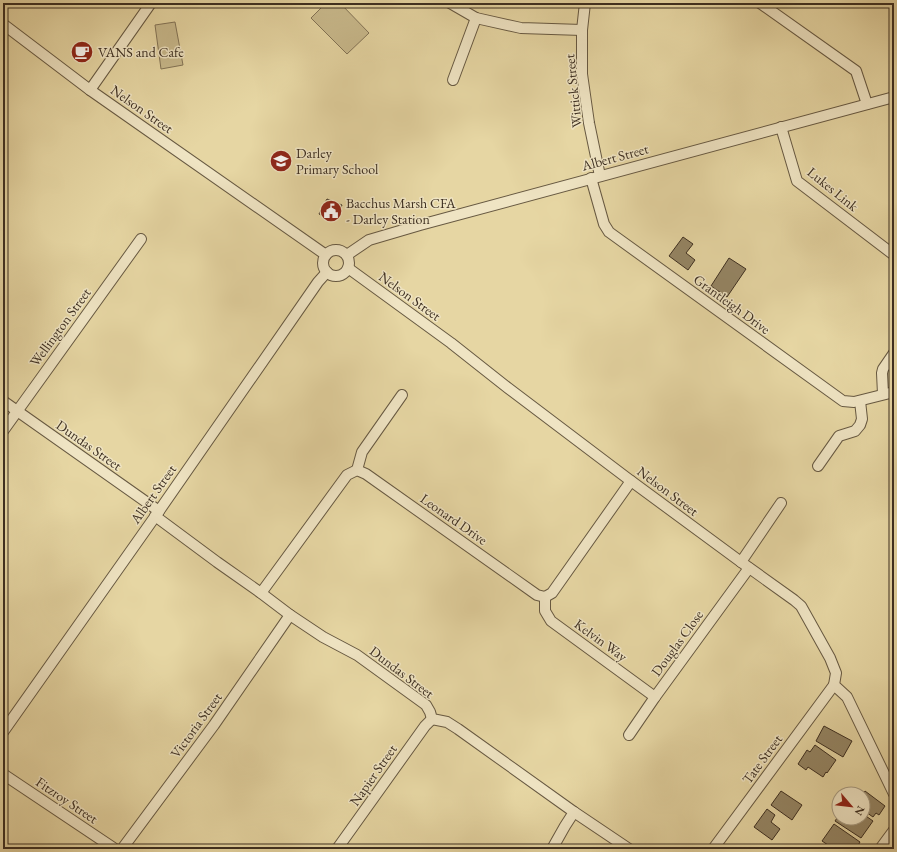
<svg xmlns="http://www.w3.org/2000/svg" width="897" height="852" font-family="'EB Garamond',serif">
<rect width="100%" height="100%" fill="#e6d6a3"/>
<filter id="stains"><feTurbulence type="fractalNoise" baseFrequency=".005" numOctaves="4"/><feColorMatrix values="0 0 0 0 .2 0 0 0 0 .09 0 0 0 0 .02 0 0 0 .5 -.17"/></filter>
<radialGradient id="worn" r=".72"><stop offset=".6" stop-color="#630" stop-opacity="0"/><stop offset="1" stop-color="#630" stop-opacity=".3"/></radialGradient>
<g fill="#c9ba8d" stroke="#837457">
<path d="M326,3H340L369,33L347,54L311,18Z"/>
<path d="M175,22L183,65L161,69L155,25Z"/>
</g>
<g fill="#958665" stroke="#3d2f21">
<path d="M327,199L342,205L335,221L319,214Z"/>
<path d="M683,237L693,244L686,253L695,260L688,270L669,256Z"/>
<path d="M729,258L746,269L727,297L711,286Z"/>
<path d="M824,726L852,741L843,757L816,741Z"/>
<path d="M815,745L836,760L827,773L826,772L823,777L808,767L806,770L798,764L807,750L810,752Z"/>
<path d="M781,791L802,805L792,820L771,805Z"/>
<path d="M865,791L885,806L879,815L876,813L873,817L863,810V794Z"/>
<path d="M767,809L775,815L771,822L780,829L772,840L754,827Z"/>
<path d="M863,814L873,821L861,838L835,821L839,815V818H855L859,821L861,818H863Z"/>
<path d="M834,824L860,842L856,849H840L837,847L836,849H834L822,841Z"/>
</g>
<g fill="none" stroke-linecap="round" stroke-linejoin="round">
<g stroke="#675942" stroke-width="12">
<g id="minor">
<path d="M450,3L476,18L521,28L582,30"/>
<path d="M585,3L582,30V74L589,123L600,176"/>
<path d="M760,3L856,71L867,104"/>
<path d="M3,24L90,90L326,255"/>
<path d="M453,80L476,18"/>
<path d="M90,90L151,3"/>
<path d="M781,127L797,181L894,255"/>
<path d="M591,178L604,224L609,232L843,401L854,402L894,392"/>
<circle cx="336" cy="263" r="13"/>
<path d="M347,255L369,240L420,225L894,97"/>
<path d="M348,268L451,343L508,388L627,478L741,562L794,600L801,606L830,658L836,673L834,685L847,697L894,794"/>
<path d="M883,394L882,373L883,369L894,353"/>
<path d="M3,401L159,511"/>
<path d="M3,431L141,239"/>
<path d="M818,466L839,436L855,431L860,425L862,419L860,401"/>
<path d="M357,470L362,452L402,395"/>
<path d="M155,516L217,562L261,593L290,615L323,637L357,655L426,705L430,712L432,719L447,722L458,729L574,812L629,849"/>
<path d="M741,562L781,503"/>
<path d="M261,593L347,475L357,470L366,474L537,595L545,597L552,593L631,481"/>
<path d="M545,597V611L551,621L655,697"/>
<path d="M3,732L159,511L318,282L327,272"/>
<path d="M629,735L655,697L749,568"/>
<path d="M3,774L115,849"/>
<path d="M122,849L214,725L290,615"/>
<path d="M337,849L425,726L432,719"/>
<path d="M552,849L565,826L574,812"/>
<path d="M713,849L834,685"/>
<path d="M880,849L894,830"/>
</g>
</g>
<use href="#minor" stroke="#efe4c3" stroke-width="10"/>
</g>
<defs>
<g id="cafe-disc" transform="scale(1.15)"><circle r="9.5" fill="#8f2418" stroke="#efe4c3"/><path d="M-5.5-4.5H6V0H3Q3 3.5 0 3.5H-2.5Q-5.5 3.5-5.5 0ZM3-3.2v2h1.7v-2ZM-6 4.5H4V6H-6Z" fill="#fff"/></g>
<g id="school-disc" transform="scale(1.15)"><circle r="9.5" fill="#8f2418" stroke="#efe4c3"/><path d="M0-5L7-2L0 1L-7-2ZM-4 1L0 2.5L4 1V4Q0 6-4 4Z" fill="#fff"/></g>
<g id="civic-disc" transform="scale(1.15)"><circle r="9.5" fill="#8f2418" stroke="#efe4c3"/><path d="M-.6-6.5H3V-4.5H.6V-3L4-1V1h2V6H-6V1h2V-1L-.6-3ZM-1.2 2.5V6h2.4V2.5Z" fill="#fff"/></g>
</defs>
<g fill-rule="evenodd">
<use href="#cafe-disc" x="82" y="52"/>
<use href="#school-disc" x="281" y="161"/>
<use href="#civic-disc" x="331" y="211"/>
</g>
<g text-anchor="middle" dominant-baseline="central" stroke-width="3" stroke-linejoin="round" paint-order="stroke">
<g font-size="14" fill="#3d2f21" stroke="#efe4c3" text-anchor="start">
<text x="98" y="52">VANS and Cafe</text>
<text x="296" y="153">Darley<tspan x="296" dy="16">Primary School</tspan></text>
<text x="346" y="203">Bacchus Marsh CFA<tspan x="346" dy="16">- Darley Station</tspan></text>
</g>
<g font-size="14" fill="#3d2f21" stroke="#efe4c3">
<text transform="translate(573 91) rotate(-96)">Wittick Street</text>
<text transform="translate(142 109) rotate(35)">Nelson Street</text>
<text transform="translate(615 157) rotate(-15)">Albert Street</text>
<text transform="translate(833 189) rotate(39)">Lukes Link</text>
<text transform="translate(410 296) rotate(36)">Nelson Street</text>
<text transform="translate(732 304) rotate(36)">Grantleigh Drive</text>
<text transform="translate(60 327) rotate(-54)">Wellington Street</text>
<text transform="translate(89 445) rotate(35)">Dundas Street</text>
<text transform="translate(668 491) rotate(37)">Nelson Street</text>
<text transform="translate(153 494) rotate(-55)">Albert Street</text>
<text transform="translate(454 519) rotate(35)">Leonard Drive</text>
<text transform="translate(601 640) rotate(36)">Kelvin Way</text>
<text transform="translate(677 643) rotate(-54)">Douglas Close</text>
<text transform="translate(402 672) rotate(37)">Dundas Street</text>
<text transform="translate(196 725) rotate(-54)">Victoria Street</text>
<text transform="translate(762 759) rotate(-54)">Tate Street</text>
<text transform="translate(373 775) rotate(-55)">Napier Street</text>
<text transform="translate(67 800) rotate(34)">Fitzroy Street</text>
</g>
</g>
<rect width="897" height="852" fill="none" stroke="#e6d6a3" stroke-width="16"/>
<rect x="4" y="4" width="889" height="844" fill="none" stroke="#3d2f21" stroke-width="2"/>
<rect x="8" y="8" width="881" height="836" fill="none" stroke="#3d2f21"/>
<g transform="translate(851 806) rotate(118)"><circle r="19" fill="#efe4c3" stroke="#a89c82"/>
<path d="M0-3L7 15L0 10L-7 15Z" fill="#8f2418"/>
<text y="-6" font-size="11" font-weight="bold" text-anchor="middle" fill="#3d2f21">N</text>
</g>
<rect width="100%" height="100%" filter="url(#stains)"/>
<rect width="100%" height="100%" fill="url(#worn)"/>
</svg>
